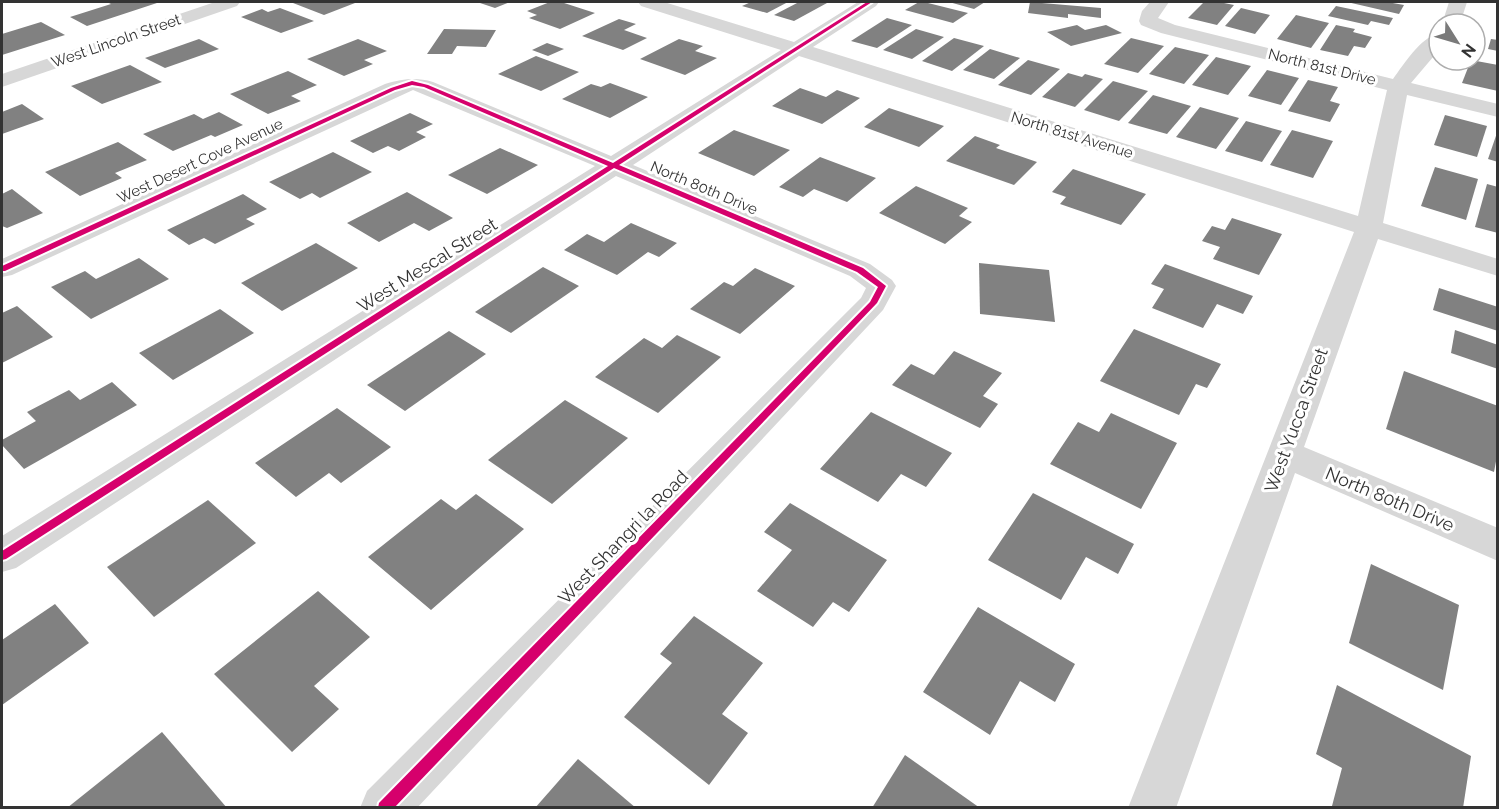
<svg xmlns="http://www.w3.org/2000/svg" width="1499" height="809" font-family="Raleway,sans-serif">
<rect width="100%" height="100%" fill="#fff"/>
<g fill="#818181">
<path d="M107,2H160L87,26L70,17L111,4Z"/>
<path d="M299,2H350L355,3L324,15L293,3Z"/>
<path d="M477,2H510L495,8Z"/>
<path d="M550,2H561L595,13L560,29L529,18L537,15L527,11Z"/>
<path d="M751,2H788L767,13L742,6Z"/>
<path d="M799,2L827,3L794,21L774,15Z"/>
<path d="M919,2H924L968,13L953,23L905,10Z"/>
<path d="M949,2H985L974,9Z"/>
<path d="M1030,2L1101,8V18L1068,14V18L1028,13Z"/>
<path d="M1204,2H1219L1234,5L1217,25L1188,18Z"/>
<path d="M1347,2H1387L1404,5L1399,14Z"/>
<path d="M1336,6L1393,18L1389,25L1371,21L1368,25L1328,16Z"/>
<path d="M280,8L314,21L281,33L241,17L262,9L268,12Z"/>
<path d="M1241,8L1270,15L1255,34L1225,26Z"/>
<path d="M1296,15L1329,23L1311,48L1277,39Z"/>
<path d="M887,18L912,25L877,48L851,41Z"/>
<path d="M619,19L636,24L624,30L647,38L623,50L582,36Z"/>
<path d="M41,22L65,35L2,55V34Z"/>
<path d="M1077,25L1085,30L1106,25L1122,33L1071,46L1047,32Z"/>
<path d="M1336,25L1355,29L1353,32L1372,37L1365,48L1354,46L1348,56L1320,50Z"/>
<path d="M444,29L496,30L486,47L457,46L452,54H427Z"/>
<path d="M916,29L944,37L912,59L883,50Z"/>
<path d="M954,38L984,46L952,71L922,61Z"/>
<path d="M1131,38L1164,46L1138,73L1104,64Z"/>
<path d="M199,39L219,49L165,68L145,58Z"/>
<path d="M358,39L387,51L364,60L373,64L344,76L307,59Z"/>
<path d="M679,39L703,46L695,51L717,58L685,75L640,59Z"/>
<path d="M1491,39L1498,40V51L1488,49Z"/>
<path d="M547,43L564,49L548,56L532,50Z"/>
<path d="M1175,47L1209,55L1184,84L1149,74Z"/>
<path d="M990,49L1020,58L994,79L963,70Z"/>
<path d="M536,56L579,72L541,91L498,74Z"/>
<path d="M1216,57L1251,66L1228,95L1192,85Z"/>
<path d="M1028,60L1060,69L1031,95L998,85Z"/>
<path d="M1471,60L1498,65V91L1462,83Z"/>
<path d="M130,65L162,82L102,104L71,86Z"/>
<path d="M1267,70L1299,78L1281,105L1248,96Z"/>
<path d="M288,71L317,85L291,96L301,101L268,114L230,94Z"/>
<path d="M1068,73L1082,77L1085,74L1103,79L1075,107L1042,97Z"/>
<path d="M1308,80L1338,87L1330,101L1340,104L1330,122L1288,111Z"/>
<path d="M1113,81L1148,91L1119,121L1084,110Z"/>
<path d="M610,83L648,97L610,118L562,99L591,84L601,87Z"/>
<path d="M800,88L826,97L837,90L860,98L822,124L772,106Z"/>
<path d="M1153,95L1191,106L1167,134L1128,123Z"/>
<path d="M22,104L44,119L2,134V112Z"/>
<path d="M1200,107L1239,118L1216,149L1176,137Z"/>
<path d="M889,108L944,126L919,147L864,127Z"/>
<path d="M219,112L243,125L215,137L211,135L173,151L143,134L194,114L203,119Z"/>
<path d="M410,113L433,124L416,132L426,137L399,151L388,146L373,153L350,141Z"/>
<path d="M1445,115L1487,126L1477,157L1434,145Z"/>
<path d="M1246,121L1282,131L1262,162L1225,151Z"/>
<path d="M734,130L790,150L754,176L698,153Z"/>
<path d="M1292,130L1333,141L1313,178L1270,165Z"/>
<path d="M1498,130V162L1488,159Z"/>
<path d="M975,136L1000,145L996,148L1037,162L1014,185L946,161Z"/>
<path d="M118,142L147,160L115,173L122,178L80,196L45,172Z"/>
<path d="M500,148L538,165L487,194L448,175Z"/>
<path d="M333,152L372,172L320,198L312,193L300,199L269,182Z"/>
<path d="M820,157L876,178L847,202L814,189L803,197L779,187Z"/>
<path d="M1435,167L1478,179L1466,220L1421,206Z"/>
<path d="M1073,169L1146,194L1121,225L1060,204L1066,197L1052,192Z"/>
<path d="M1487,184L1498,187V233L1475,227Z"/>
<path d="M916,186L968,208L959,216L972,222L945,244L879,213Z"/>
<path d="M12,189L43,213L7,228L2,226V194Z"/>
<path d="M407,192L453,218L429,231L414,223L379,242L347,223Z"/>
<path d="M243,194L267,209L246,219L255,224L215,244L204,238L189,245L167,230Z"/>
<path d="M1232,218L1282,234L1259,275L1213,259L1220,247L1202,241L1212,226L1225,230Z"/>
<path d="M631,223L677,243L659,257L648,252L617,275L564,250L587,234L604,242Z"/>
<path d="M316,243L358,268L282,311L241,283Z"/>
<path d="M139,258L169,279L91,319L51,287L85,271L96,279Z"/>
<path d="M979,263L1049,270L1055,322L980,314Z"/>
<path d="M1165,264L1253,296L1243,314L1217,304L1203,328L1152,308L1164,289L1151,284Z"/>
<path d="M543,267L579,286L511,333L475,312Z"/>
<path d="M755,268L795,286L740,334L690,309L724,282L733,286Z"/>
<path d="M1439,288L1498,307V331L1433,310Z"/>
<path d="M17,306L53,337L2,363V313Z"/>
<path d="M220,309L254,333L173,380L139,353Z"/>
<path d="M1134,329L1221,364L1207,388L1196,384L1179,415L1100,381Z"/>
<path d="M1455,330L1498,345V369L1451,353Z"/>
<path d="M449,331L486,354L405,411L367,385Z"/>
<path d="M677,335L721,357L658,413L595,377L644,338L662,348Z"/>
<path d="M954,351L1002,373L983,396L998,404L980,428L892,385L911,364L934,375Z"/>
<path d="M1404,371L1498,406V451L1494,472L1386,429Z"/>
<path d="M112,382L137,405L24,469L2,445V440L36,421L27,412L69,390L80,400Z"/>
<path d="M565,400L628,438L552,504L488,460Z"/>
<path d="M337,408L391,447L341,483L329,473L296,497L255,463Z"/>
<path d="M871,412L952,453L926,487L901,474L878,502L820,469Z"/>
<path d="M1111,413L1177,443L1141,509L1050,464L1078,422L1099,432Z"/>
<path d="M1033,493L1134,544L1118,574L1086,557L1061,600L988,560Z"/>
<path d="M476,494L524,529L431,610L368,557L441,499L456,510Z"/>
<path d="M208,500L256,543L154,617L107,567Z"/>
<path d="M790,503L887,560L849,612L833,602L813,627L757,591L792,550L764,532Z"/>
<path d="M1371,564L1459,605L1443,690L1349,643Z"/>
<path d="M318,591L370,637L314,686L339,709L292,752L214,674Z"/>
<path d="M55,604L89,643L2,705V640Z"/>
<path d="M978,607L1075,664L1055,702L1020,681L990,735L923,692Z"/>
<path d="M694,616L763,663L722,714L748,733L709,785L624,717L672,663L660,654Z"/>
<path d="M1337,685L1471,756L1463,808L1332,806L1342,768L1316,754Z"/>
<path d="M162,732L227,808H67Z"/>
<path d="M905,755L980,808H872Z"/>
<path d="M578,759L636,808H535Z"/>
</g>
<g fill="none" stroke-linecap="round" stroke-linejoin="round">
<g fill="#d7d7d7" fill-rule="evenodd">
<path d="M215,2H240L237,6L2,87V74Z"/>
<path d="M638,2H664L794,42L858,2H879L876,6L813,47L1358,216L1387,90L1161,33L1141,25L1139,21L1142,11L1150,2H1169L1158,18L1175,25L1393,79C1404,64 1420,38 1439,33V50L1411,83L1498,104V117L1407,95L1383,223L1498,259V276L1378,239L1304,447L1498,528V561L1295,473L1176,808H1128L1354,232L799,56L633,165L870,264L892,280L896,286L883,310L417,808H360L367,791L861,298L866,288L850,276L616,176L16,568L2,572V536L595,166L413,90L12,275L2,277V259L385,84C404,79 415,77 433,82L611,156L781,50L641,6Z"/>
<path d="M1449,2H1467L1460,24H1442Z"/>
</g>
<g stroke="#fff" stroke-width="4">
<path id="cycleway" d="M867,2H872L619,165L863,268L886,286L877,303L394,808H378L379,803L870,302L878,287L857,272L614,168L6,559L2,560V551L608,166L424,87L412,85L395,90L5,271H2V266L391,88L412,81L428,85L613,163Z"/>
</g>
<use href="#cycleway" fill="#d6006c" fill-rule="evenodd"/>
</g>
<g text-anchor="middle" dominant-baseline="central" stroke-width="6" stroke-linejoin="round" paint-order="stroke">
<g font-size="15" fill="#333" stroke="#fff">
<text transform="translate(116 41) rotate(-19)">West Lincoln Street</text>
<text transform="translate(1322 67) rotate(14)">North 81st Drive</text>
<text transform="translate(1072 135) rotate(17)">North 81st Avenue</text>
<text transform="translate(200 161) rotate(-25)">West Desert Cove Avenue</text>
<text transform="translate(704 188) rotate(23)">North 80th Drive</text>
</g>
<g font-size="18" fill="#333" stroke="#fff">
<text transform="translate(427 265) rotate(-32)">West Mescal Street</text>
<text transform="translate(1296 420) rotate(-70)">West Yucca Street</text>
<text transform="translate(1390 499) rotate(23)">North 80th Drive</text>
<text transform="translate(623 537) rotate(-46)">West Shangri la Road</text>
</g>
</g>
<rect width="1499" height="809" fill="none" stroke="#333333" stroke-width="6"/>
<g transform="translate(1457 42) rotate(127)"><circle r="28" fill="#ffffff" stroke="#adadad" stroke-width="1.5"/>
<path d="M0-4.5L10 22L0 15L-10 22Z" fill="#7a7a7a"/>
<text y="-9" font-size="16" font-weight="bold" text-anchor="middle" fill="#333333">N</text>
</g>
</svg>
